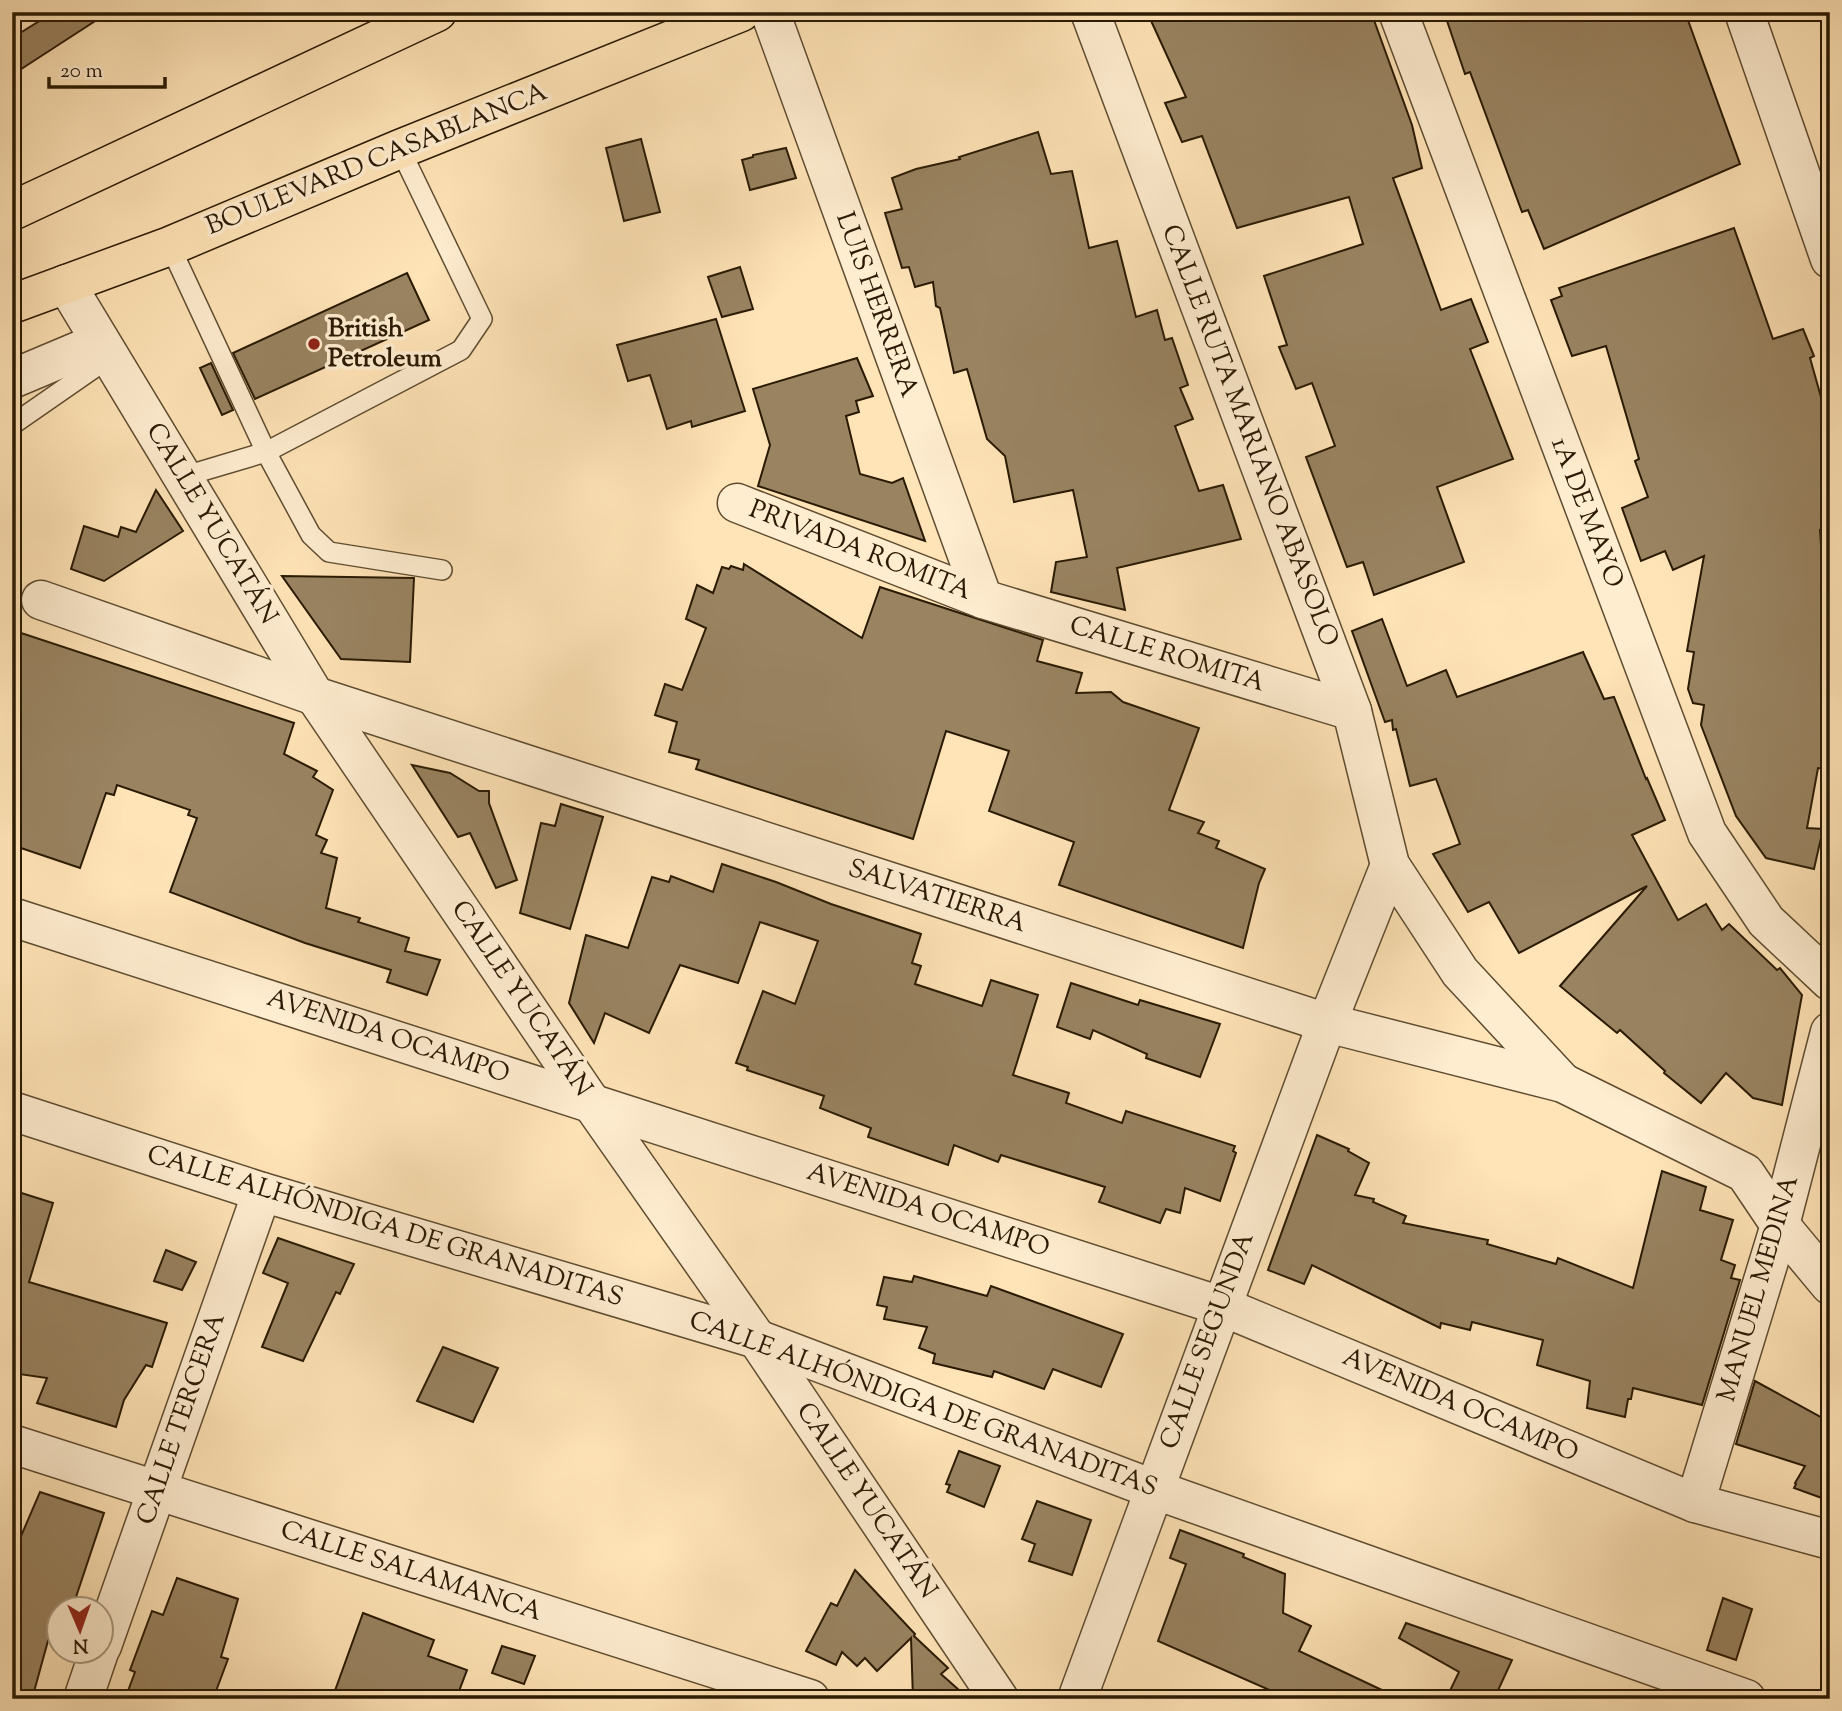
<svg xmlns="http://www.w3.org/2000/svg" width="1842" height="1711" font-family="'Sorts Mill Goudy',serif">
<rect width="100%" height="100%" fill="#ffe4b7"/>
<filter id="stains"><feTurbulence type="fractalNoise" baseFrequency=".00286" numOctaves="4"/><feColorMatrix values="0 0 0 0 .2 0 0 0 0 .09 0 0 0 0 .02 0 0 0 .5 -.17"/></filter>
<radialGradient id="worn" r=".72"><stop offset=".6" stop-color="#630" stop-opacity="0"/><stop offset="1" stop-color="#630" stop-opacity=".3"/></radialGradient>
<g fill="#998361" stroke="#2a1a03" stroke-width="2">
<path d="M54,12H109L12,75V38Z"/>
<path d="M1147,12H1371L1412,125L1422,168L1393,178L1441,310L1471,299L1488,342L1470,349L1513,459L1437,487L1464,562L1374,595L1363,562L1347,567L1306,457L1335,446L1312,383L1296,389L1279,347L1287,345L1264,276L1363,244L1349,197L1237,228L1202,136L1182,142L1165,103L1186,97Z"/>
<path d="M1444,12H1685L1740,164L1544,249L1528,210L1522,212L1470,72L1465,74Z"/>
<path d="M1038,132L1051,174L1072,171L1089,248L1117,241L1136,317L1157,310L1165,340L1172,338L1188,385L1180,388L1193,419L1175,426L1199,491L1223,485L1241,539L1117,568L1125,610L1051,592L1056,562L1087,557L1073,490L1014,502L1005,456L987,439L967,369L954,373L940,308L936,306L933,282L915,287L909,267L902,268L885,213L902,209L892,178L916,169L960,159L959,157Z"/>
<path d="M641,139L660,212L624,221L606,148Z"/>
<path d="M786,148L796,178L750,190L742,160L753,157V155Z"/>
<path d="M1734,228L1773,339L1803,329L1814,356L1810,358L1830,429V529L1820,530L1824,591H1830V745L1826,769L1818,768L1807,828L1823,829L1814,869L1766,858L1736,816L1701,725L1704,705L1693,703L1688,689L1694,652L1687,651L1704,556L1673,570L1665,551L1641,561L1622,508L1648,497L1635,461L1639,459L1606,346L1572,356L1551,300L1562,296L1559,288Z"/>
<path d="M740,267L753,309L722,317L708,277Z"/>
<path d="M407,273L429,320L255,399L233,353Z"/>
<path d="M716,319L745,411L692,427L691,421L667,429L650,375L628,381L617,345Z"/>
<path d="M857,358L873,396L856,401L859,412L846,416L860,474L892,483L903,478L925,541L758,486L770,445L753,389Z"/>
<path d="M211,363L233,410L222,415L200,368Z"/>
<path d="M156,490L183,531L104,581L71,569L84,526L118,537L121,527L136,532Z"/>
<path d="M744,564L862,638L880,587L1043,640L1037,661L1082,673L1076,693L1111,692L1123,702L1199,728L1169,810L1204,822L1198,833L1219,841L1216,848L1265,869L1259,883L1243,948L1059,885L1074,842L989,811L1009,751L946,731L913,839L696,769L699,760L669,752L677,722L655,715L665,684L682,690L706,628L686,619L697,585L713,593L722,567L729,569L731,566L743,570Z"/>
<path d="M282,576L414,578L410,662L341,659Z"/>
<path d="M1382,619L1407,686L1446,670L1457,697L1583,652L1604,699L1614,697L1646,779L1647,778L1665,820L1632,835L1678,920L1706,904L1722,930L1729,924L1777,970L1780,968L1802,995L1782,1105L1753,1098L1726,1073L1701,1103L1664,1073L1665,1071L1620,1030L1617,1033L1560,986L1647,886L1519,953L1489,902L1468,912L1433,854L1460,844L1436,779L1410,786L1396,729L1393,730L1392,720L1385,722L1352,631Z"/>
<path d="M12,630L294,723L284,754L317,771L313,777L333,790L316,835L327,840L321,853L337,858L326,908L360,918L358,922L409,938L405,951L440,960L427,995L387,982L391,970L305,943L170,892L197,818L188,815L190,810L117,785L114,795L106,793L80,868L12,845Z"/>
<path d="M412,765L450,773L479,791H489V803L517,880L496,888L470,833L458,837Z"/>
<path d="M561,804L603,817L570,929L520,913L541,823L555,826Z"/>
<path d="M722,864L776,882L831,904L921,934L912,963L921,966L915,984L982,1006L991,980L1038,995L1013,1075L1069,1093L1066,1103L1122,1123L1126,1111L1235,1146L1233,1151L1236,1153L1220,1201L1185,1188L1180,1213L1166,1209L1160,1223L1099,1202L1105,1187L1001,1155L998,1162L954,1145L948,1165L868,1137L871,1128L820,1108L824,1096L747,1070L748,1067L736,1063L763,991L795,1004L818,941L760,922L738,983L680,965L649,1033L605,1013L594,1043L569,1003L586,935L628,948L652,877L669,882L671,876L713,892Z"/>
<path d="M1071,983L1138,1005L1140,1000L1220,1024L1200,1077L1146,1058L1147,1054L1093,1030L1090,1039L1057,1027Z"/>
<path d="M1317,1135L1349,1149L1348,1151L1369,1163L1355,1195L1374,1199L1373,1202L1406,1216L1403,1223L1488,1240L1487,1244L1556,1264L1558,1258L1633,1288L1662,1171L1706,1187L1700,1210L1733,1220L1721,1260L1735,1265L1731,1278L1740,1280L1702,1405L1633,1388L1631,1399H1628L1625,1417L1587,1408L1590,1381L1537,1365L1543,1340L1472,1322L1470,1330L1441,1323L1440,1328L1312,1265L1304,1284L1268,1270Z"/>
<path d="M12,1190L53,1203L29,1282L167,1323L152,1367L146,1365L124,1400L116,1427L37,1403L47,1378L12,1373Z"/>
<path d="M278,1238L354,1264L340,1294L336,1292L303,1361L262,1347L288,1283L263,1273Z"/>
<path d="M166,1250L196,1262L182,1290L154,1281Z"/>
<path d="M914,1276L987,1296L991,1286L1123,1334L1101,1387L1053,1369L1044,1389L994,1371L992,1377L933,1363L935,1354L919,1348L927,1327L884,1319L887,1307L877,1305L884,1277L912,1282Z"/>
<path d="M443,1347L498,1368L473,1422L417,1401Z"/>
<path d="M1755,1381L1830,1422V1501L1794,1488L1796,1484L1795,1483L1805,1466L1736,1444Z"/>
<path d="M959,1451L1000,1466L984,1507L947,1492L950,1485L946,1484Z"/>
<path d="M40,1492L104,1513L72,1609H60V1620L54,1619L32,1699H12V1557Z"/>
<path d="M1037,1501L1091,1520L1072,1575L1029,1561L1035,1544L1022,1539Z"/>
<path d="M1180,1530L1244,1554L1243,1557L1285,1574L1283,1613L1311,1626L1299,1651L1401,1699H1290L1158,1641L1186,1564L1170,1558Z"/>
<path d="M855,1570L915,1634L914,1636L948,1668L941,1674L969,1699H913L911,1638L877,1671L865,1658L857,1666L842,1652L836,1665L806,1651L831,1603L837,1606Z"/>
<path d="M177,1578L238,1599L221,1657L228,1659L213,1699H125L135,1672L130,1670L152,1611L163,1615Z"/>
<path d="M1723,1598L1752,1609L1736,1660L1707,1650Z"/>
<path d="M363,1613L434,1640L428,1656L467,1670L456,1699H332Z"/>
<path d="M1406,1623L1512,1660L1494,1699H1446L1459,1672L1399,1638Z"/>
<path d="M502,1646L535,1656L524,1684L492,1673Z"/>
</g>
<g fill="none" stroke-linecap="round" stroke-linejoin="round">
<g stroke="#5f4c30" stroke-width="22">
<g id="service">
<path d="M170,246L266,452L311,535L329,552L442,570"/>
<path d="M12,425L110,357"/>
<path d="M182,477L266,452L461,350L482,319L400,149"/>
</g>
</g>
<g stroke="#5f4c30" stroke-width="41">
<g id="minor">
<path d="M770,12L983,599"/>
<path d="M1090,12L1352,711L1390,865L1460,972L1563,1083"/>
<path d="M1398,12L1707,833L1766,921L1830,981"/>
<path d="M66,284L315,696L590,1101L757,1339L999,1699"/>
<path d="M12,379L100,342"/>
<path d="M737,503L983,599L1352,711"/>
<path d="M41,600L315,696L1327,1023L1563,1083L1745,1173L1780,1225L1830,1285"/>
<path d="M12,917L1221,1306L1695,1503L1830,1540"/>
<path d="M12,1111L262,1192L757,1339L1153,1489L1746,1699"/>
<path d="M12,1444L810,1699"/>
<path d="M1695,1503L1780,1225L1830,1032"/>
<path d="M102,1646L262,1192"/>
<path d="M83,1699L99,1652"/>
<path d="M1077,1699L1327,1023L1390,865"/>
</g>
</g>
<g stroke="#5f4c30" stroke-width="41">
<path id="tertiary" d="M1744,12L1830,259"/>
</g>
<g stroke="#2a1a03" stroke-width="41">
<g id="primary">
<path d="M12,211L437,12"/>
<path d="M12,304L170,246L400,149L741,12"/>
</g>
</g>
<use href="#service" stroke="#ffedd0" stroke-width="19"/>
<use href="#minor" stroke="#ffedd0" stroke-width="38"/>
<use href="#tertiary" stroke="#ffedd0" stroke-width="38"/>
<use href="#primary" stroke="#ffe4b7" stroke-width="38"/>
</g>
<circle fill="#8f2418" stroke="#ffedd0" stroke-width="2.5" cx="314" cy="344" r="7"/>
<g text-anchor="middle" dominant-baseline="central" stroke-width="7" stroke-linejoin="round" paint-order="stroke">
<g font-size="26" fill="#2a1a03" stroke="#ffedd0">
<text transform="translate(377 160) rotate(-22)">BOULEVARD CASABLANCA</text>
<text transform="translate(876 305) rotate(70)">LUIS HERRERA</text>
<text transform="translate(1249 436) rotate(69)">CALLE RUTA MARIANO ABASOLO</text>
<text transform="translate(1586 513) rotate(69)">1A DE MAYO</text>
<text transform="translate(211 524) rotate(59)">CALLE YUCATÁN</text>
<text transform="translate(860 551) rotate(21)">PRIVADA ROMITA</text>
<text transform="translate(1167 655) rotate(17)">CALLE ROMITA</text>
<text transform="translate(937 897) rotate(18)">SALVATIERRA</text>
<text transform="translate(521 999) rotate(56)">CALLE YUCATÁN</text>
<text transform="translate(388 1037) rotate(18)">AVENIDA OCAMPO</text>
<text transform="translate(928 1211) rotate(18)">AVENIDA OCAMPO</text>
<text transform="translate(385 1227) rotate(17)">CALLE ALHÓNDIGA DE GRANADITAS</text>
<text transform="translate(1759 1289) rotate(-74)">MANUEL MEDINA</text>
<text transform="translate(1208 1341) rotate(-70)">CALLE SEGUNDA</text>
<text transform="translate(923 1405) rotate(20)">CALLE ALHÓNDIGA DE GRANADITAS</text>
<text transform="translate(1460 1406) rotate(23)">AVENIDA OCAMPO</text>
<text transform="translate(182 1419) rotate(-71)">CALLE TERCERA</text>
<text transform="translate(866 1501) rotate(56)">CALLE YUCATÁN</text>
<text transform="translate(411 1572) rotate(18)">CALLE SALAMANCA</text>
</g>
<g font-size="26" font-weight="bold" fill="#2a1a03" stroke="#ffedd0" text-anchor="start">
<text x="328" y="329">British<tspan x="328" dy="30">Petroleum</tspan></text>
</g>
</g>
<rect width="1842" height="1711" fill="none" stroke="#ffe4b7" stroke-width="42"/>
<rect x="14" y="14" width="1814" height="1683" fill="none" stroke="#2a1a03" stroke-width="3.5"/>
<rect x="21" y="21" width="1800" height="1669" fill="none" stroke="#2a1a03" stroke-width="2"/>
<g transform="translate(80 1630) rotate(178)"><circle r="33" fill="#ffedd0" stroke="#aa997e" stroke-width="2"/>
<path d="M0-5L12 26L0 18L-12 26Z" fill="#8f2418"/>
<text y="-10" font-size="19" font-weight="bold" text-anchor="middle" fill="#2a1a03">N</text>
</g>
<path d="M49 77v10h116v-10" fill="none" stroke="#2a1a03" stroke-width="3.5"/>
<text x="60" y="77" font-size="21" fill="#2a1a03" stroke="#ffedd0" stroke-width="5" paint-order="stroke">20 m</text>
<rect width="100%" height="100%" filter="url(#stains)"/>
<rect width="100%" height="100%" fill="url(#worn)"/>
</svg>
